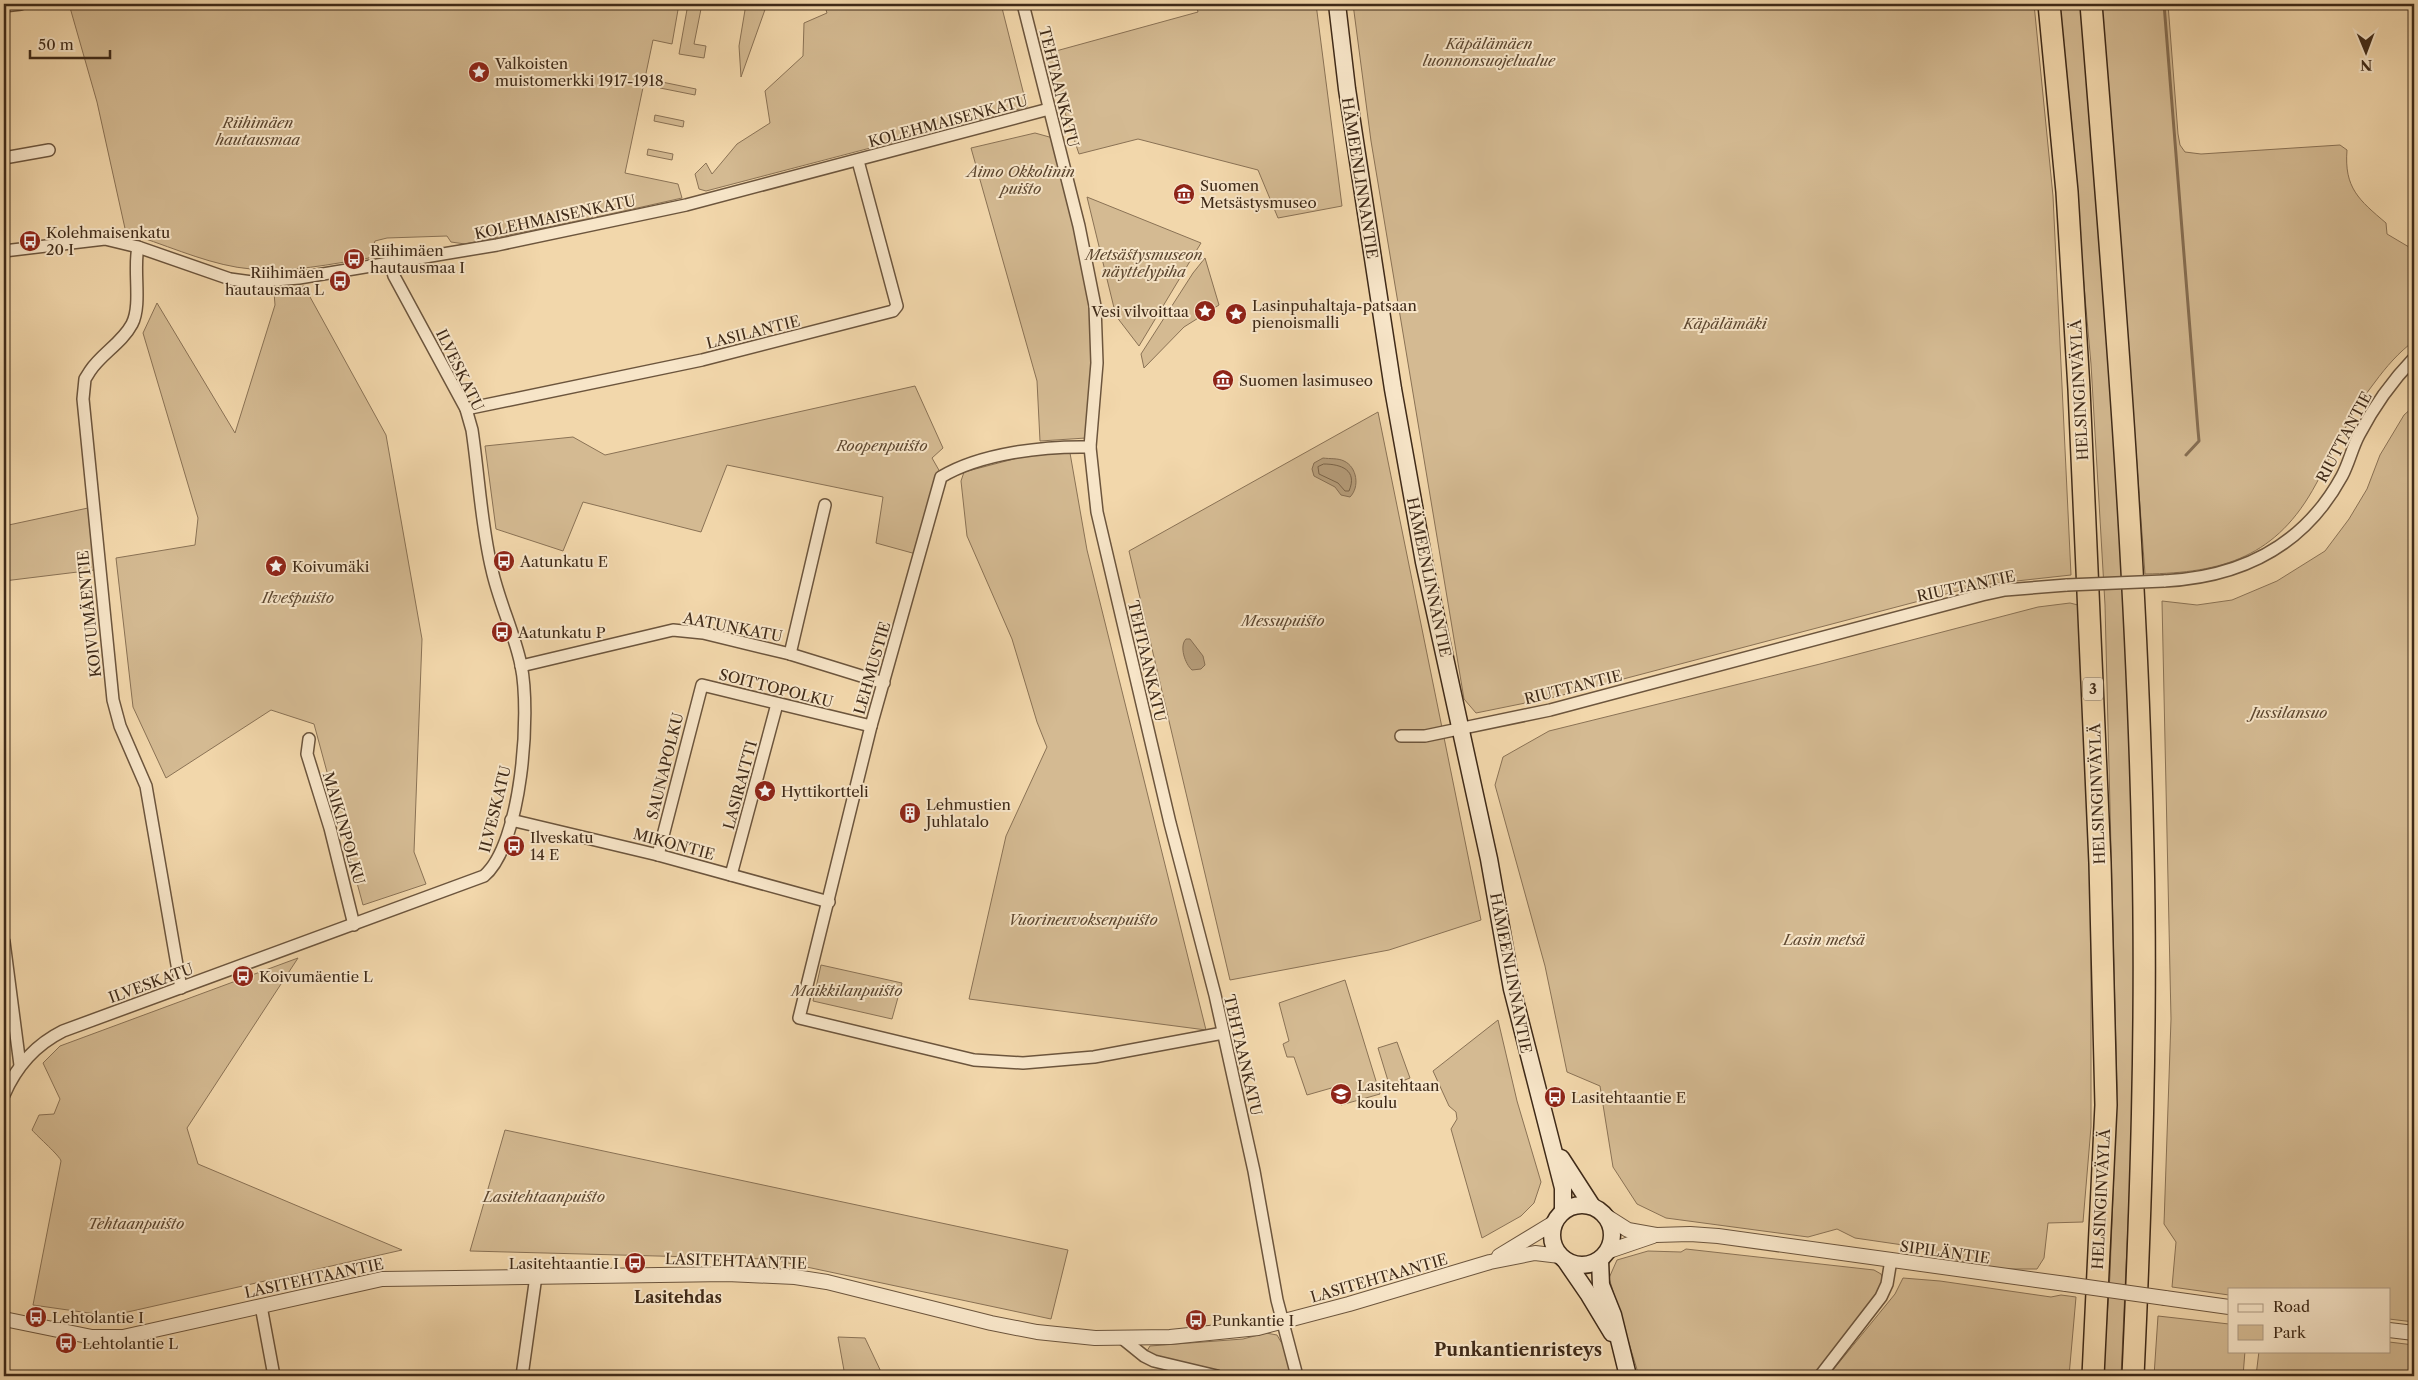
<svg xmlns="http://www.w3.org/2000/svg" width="2418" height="1380" font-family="'Libre Caslon Text',serif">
<rect width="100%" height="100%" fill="#f2d7ab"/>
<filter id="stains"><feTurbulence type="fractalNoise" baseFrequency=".004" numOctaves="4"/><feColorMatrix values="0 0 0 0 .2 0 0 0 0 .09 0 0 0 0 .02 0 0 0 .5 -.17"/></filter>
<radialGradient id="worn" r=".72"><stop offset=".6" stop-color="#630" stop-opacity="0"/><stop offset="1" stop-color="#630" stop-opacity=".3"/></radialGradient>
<g fill="#d4ba92" stroke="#8a7255">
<path d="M69,4H679L672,44L653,40L625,173L678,184L682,198L597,217L599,203H595L592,218L465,244L451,242L447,236L387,238L375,241L369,258C331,264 290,273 251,269C214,266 176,249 140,237L141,233H126L97,102Z"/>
<path d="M688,4H702L694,44L706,46L704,58L679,54Z"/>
<path d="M746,4H767L741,77L739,46Z"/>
<path d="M824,4H1001L1027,107L706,191L699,189L695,174L706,163L712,174L737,144L770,123L765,91L803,56L804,23L827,13Z"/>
<path d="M1196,4H1316L1342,206L1278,218L1258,170L1138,139L1079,154L1045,54L1198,12Z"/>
<path d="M1353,4H2034L2053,196L2071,575L1980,585L1555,697L1476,713L1464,699L1371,141Z"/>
<path d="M2059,4H2083L2123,549L2134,871L2133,1115L2121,1376H2103L2110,1275L2117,1089L2105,605L2091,364Z"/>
<path d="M2100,4H2168L2178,134L2180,145L2185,152L2201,154L2340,145L2347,150C2344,188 2359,200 2386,223L2387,234L2414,250V341C2399,352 2386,367 2375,382C2350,413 2335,450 2316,484C2277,557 2223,573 2145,574L2124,289Z"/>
<path d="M662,82L696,89L695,95L660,88Z"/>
<path d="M655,115L684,121L683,127L654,121Z"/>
<path d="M1035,133L1053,138L1091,304L1094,362L1086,438L1040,441L1037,381L971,148Z"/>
<path d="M648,149L673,154L672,160L647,155Z"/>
<path d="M1087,197L1201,243L1139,346L1116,316Z"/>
<path d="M1205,258L1219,305L1184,327L1144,368L1141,354L1193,273Z"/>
<path d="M304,286L386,435L422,639L414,852L426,884L363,905L314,724L271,710L166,778L133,707L116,558L195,545L198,518L143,333L157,303L235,433L275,305L274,292Z"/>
<path d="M915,386L943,448L932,458L940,472L916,554L876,543L883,497L727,465L701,532L583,502L563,551L496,529L485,446L573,437L605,455Z"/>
<path d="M2414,406V1322L2389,1319V1289H2229V1295L2172,1287L2176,1242L2164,1224L2171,1019L2162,601L2197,605L2232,600L2277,581L2325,551L2349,519L2367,489L2380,455L2404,415Z"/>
<path d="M1378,412L1481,920L1389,950L1230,980L1129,551Z"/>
<path d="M1070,453L1087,550L1206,1030L969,999L1006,836L1047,747L1037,722L1012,639L967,536L961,481L964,472L1029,455Z"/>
<path d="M88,508L94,570L4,581V526Z"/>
<path d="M2070,603L2078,605L2080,609L2091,877V1127L2083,1222L2048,1223L2044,1258L2037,1269H1989L1903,1245L1855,1238L1837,1229L1808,1237L1666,1218L1637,1204L1613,1167L1600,1086L1567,1072L1545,966L1495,785L1503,757L1549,731L1820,664L2038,607Z"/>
<path d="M298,958L187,1128L198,1164L402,1250L110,1316L33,1305L61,1161C60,1156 38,1137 32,1130L39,1115L54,1114L60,1099L43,1063L60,1046Z"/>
<path d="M821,965L902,983L892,1019L813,1001Z"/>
<path d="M1345,980L1380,1094L1341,1105L1335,1087L1307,1095L1294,1057H1287L1283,1044L1289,1041L1279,1003Z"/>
<path d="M1498,1020L1517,1101L1541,1182L1534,1203L1521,1216L1482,1238L1451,1129L1457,1119L1456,1112L1449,1106L1433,1071Z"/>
<path d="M1397,1042L1410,1078L1392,1085L1389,1084L1378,1048Z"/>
<path d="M505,1130L1068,1250L1051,1319L769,1259L470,1251Z"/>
<path d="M1686,1249L1874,1270L1881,1274L1883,1280L1878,1293L1813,1376H1639L1609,1278L1617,1260L1648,1251L1681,1252Z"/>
<path d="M1903,1278L1940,1281L2051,1297L2061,1295L2076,1297L2069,1376H1828L1895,1294Z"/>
<path d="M2158,1316L2229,1324V1351H2245L2243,1376H2154Z"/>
<path d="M1266,1333L1277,1335L1284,1347L1289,1369L1283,1376C1239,1376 1198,1367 1155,1357L1147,1351L1150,1346L1243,1339Z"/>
<path d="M838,1337L865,1338L883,1376H845Z"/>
<path d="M2389,1342L2414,1345V1376H2256L2259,1351H2389Z"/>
</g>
<g fill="#b59c79" stroke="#866e52">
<path d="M1323,458C1330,459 1338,458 1344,461C1357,467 1360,487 1350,497L1341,495L1335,487L1314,476L1312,469L1314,463Z"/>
<path d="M1186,639H1190L1203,656L1205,665L1201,669L1192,670C1185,664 1179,646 1186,639Z"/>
</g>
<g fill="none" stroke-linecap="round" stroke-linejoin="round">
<path stroke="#7a6348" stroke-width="1" d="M1324,464C1341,464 1358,470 1349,491H1345L1338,483L1319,474L1318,467Z"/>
<path stroke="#866e52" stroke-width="3" d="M2164,4L2198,430L2199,441L2186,455"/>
<g stroke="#6c553d" stroke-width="14">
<g id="minor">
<path d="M1023,4L1079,226L1095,306L1097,363L1090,447L1097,512L1170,823L1215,995L1254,1171L1277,1300L1297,1376"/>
<path d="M4,6L21,4"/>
<path d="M4,158L49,150"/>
<path d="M138,247C133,269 142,305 132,324C122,343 101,354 90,371L85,379L83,399L113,700L120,726L146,786L181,988"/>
<path d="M4,251L105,239L138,247L230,279L252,282L299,278L497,245L686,205L1049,109"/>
<path d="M466,409L702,360L893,311L897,306L858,161"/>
<path d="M1090,447C1044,446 981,453 941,477L871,726L799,1018L974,1060L1023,1063L1094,1057L1223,1033"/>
<path d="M2164,581C2241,577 2304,546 2342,476C2349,463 2352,448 2359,435C2374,406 2392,381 2414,358"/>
<path d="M790,654L884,683"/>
<path d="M521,666L673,630L703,633L790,654L825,505"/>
<path d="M1401,736H1425L1550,710L1982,595L2005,590L2067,585"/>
<path d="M309,739L307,754L330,828L354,925"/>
<path d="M511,820L658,855L829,902"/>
<path d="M658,855L702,685L871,726"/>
<path d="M731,875L777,704"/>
<path d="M4,942L20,1065"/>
<path d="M4,1095C16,1067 35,1045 63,1031L484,876C522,844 531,712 521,665C514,632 499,602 492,570C481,525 479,477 472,430L466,409L394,276L390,262"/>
<path d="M261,1306L274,1376"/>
<path d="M1123,1339L1144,1356L1154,1361L1217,1376"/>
<path d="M522,1376L536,1276"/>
<path d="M1820,1376L1881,1297L1887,1284L1891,1260"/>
</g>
</g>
<g stroke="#6c553d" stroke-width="16">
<g id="tertiary">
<path d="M1606,1216L1628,1230L1656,1235L1690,1234L1718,1236L2066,1284"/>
<path d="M1609,1251L1653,1236"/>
<path d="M1499,1256L1555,1222"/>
<path d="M2165,1298L2229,1307"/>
<path d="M4,1319L92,1337H123L382,1279L727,1274L795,1277L827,1282L991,1323L1037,1332L1095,1338L1170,1337L1258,1328L1349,1304L1490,1262L1535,1253L1560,1256"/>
<path d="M2389,1330L2414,1333"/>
</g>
</g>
<g stroke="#3f2a18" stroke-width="19">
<g id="secondary">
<path d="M1337,4L1347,89L1393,389L1424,562L1489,859L1512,989L1563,1188V1211"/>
<path d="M1561,1158L1592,1206"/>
<circle cx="1582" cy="1235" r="30"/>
<path d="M1565,1260L1589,1295L1612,1333"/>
<path d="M1600,1260L1601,1285L1613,1315L1628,1376"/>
</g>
</g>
<g stroke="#3f2a18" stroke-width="24">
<g id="motorway">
<path d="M2049,4L2067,192L2079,389L2100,863L2106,1105L2093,1376"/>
<path d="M2091,4C2114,286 2137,568 2143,852C2147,1027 2141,1201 2133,1376"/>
</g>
</g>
<use href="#minor" stroke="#f7e5c8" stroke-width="11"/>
<use href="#tertiary" stroke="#f7e5c8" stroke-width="14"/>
<use href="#secondary" stroke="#f7e5c8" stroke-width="16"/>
<use href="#motorway" stroke="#f2d7ab" stroke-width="21"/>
<g stroke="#6c553d" stroke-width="14" stroke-linecap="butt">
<path id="minor-bridge" d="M2067,585L2164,581"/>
</g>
<g stroke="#6c553d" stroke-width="16" stroke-linecap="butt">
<path id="tertiary-bridge" d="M2066,1284L2165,1298"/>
</g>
<use href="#minor-bridge" stroke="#f7e5c8" stroke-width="11"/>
<use href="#tertiary-bridge" stroke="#f7e5c8" stroke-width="14"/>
</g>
<defs>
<g id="sight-disc" transform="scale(1.125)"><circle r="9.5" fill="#8f2418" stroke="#f7e5c8"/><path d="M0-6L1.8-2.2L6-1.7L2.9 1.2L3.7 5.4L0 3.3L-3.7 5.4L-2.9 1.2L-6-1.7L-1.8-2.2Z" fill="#fff"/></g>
<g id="museum-disc" transform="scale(1.125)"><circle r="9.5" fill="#8f2418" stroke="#f7e5c8"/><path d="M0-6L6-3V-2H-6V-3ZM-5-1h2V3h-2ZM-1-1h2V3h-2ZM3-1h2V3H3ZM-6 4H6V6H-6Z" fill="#fff"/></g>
<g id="bus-disc" transform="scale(1.125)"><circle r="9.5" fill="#8f2418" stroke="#f7e5c8"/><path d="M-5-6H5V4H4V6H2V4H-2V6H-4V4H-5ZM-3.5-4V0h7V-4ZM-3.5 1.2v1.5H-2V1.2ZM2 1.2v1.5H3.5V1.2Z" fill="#fff"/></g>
<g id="building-disc" transform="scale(1.125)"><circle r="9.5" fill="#8f2418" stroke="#f7e5c8"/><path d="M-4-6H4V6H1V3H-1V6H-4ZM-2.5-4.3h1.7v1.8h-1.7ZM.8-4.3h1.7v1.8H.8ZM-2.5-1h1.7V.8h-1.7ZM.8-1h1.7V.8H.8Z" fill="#fff"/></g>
<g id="school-disc" transform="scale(1.125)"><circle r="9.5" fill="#8f2418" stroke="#f7e5c8"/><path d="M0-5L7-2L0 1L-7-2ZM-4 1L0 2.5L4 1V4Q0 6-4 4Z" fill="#fff"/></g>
</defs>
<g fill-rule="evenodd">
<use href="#sight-disc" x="479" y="72"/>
<use href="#museum-disc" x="1184" y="194"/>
<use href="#bus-disc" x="30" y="241"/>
<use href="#bus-disc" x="354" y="259"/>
<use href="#bus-disc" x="340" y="281"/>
<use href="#sight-disc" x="1205" y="311"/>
<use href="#sight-disc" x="1236" y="314"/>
<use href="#museum-disc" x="1223" y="380"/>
<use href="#bus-disc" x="504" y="561"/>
<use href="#sight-disc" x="276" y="566"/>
<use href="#bus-disc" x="502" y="632"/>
<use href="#sight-disc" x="765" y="791"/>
<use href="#building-disc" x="910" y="813"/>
<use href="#bus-disc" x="514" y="846"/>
<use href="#bus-disc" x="243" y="976"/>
<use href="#school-disc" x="1341" y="1094"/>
<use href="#bus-disc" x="1555" y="1097"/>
<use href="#bus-disc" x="635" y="1263"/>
<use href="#bus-disc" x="36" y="1317"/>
<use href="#bus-disc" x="1196" y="1320"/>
<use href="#bus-disc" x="66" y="1343"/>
</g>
<g text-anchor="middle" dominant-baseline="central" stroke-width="4" stroke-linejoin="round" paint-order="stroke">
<rect fill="#f7e5c8" stroke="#76624d" stroke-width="1" x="2083" y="677.5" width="20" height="23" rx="4"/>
<g font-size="14" font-weight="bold" fill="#3f2a18">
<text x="2093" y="689">3</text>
</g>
<g font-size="15" font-style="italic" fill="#5d4730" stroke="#f7e5c8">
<text x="1489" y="43">Käpälämäen<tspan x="1489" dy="17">luonnonsuojelualue</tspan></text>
<text x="258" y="122">Riihimäen<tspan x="258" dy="17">hautausmaa</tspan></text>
<text x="1021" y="171">Aimo Okkolinin<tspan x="1021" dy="17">puisto</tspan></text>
<text x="1144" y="254">Metsästysmuseon<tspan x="1144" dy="17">näyttelypiha</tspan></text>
<text x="1725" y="323">Käpälämäki</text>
<text x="882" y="445">Roopenpuisto</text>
<text x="298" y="597">Ilvespuisto</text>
<text x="1283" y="620">Messupuisto</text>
<text x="2289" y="712">Jussilansuo</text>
<text x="1083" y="919">Vuorineuvoksenpuisto</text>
<text x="1824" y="939">Lasin metsä</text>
<text x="847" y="990">Maikkilanpuisto</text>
<text x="544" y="1196">Lasitehtaanpuisto</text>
<text x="136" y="1223">Tehtaanpuisto</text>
</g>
<g font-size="15" fill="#3f2a18" stroke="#f7e5c8" text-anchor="start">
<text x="495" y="63">Valkoisten<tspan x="495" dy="17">muistomerkki 1917-1918</tspan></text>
<text x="1200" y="185">Suomen<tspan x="1200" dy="17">Metsästysmuseo</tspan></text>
<text x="46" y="232">Kolehmaisenkatu<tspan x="46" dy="17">20 I</tspan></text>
<text x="370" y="250">Riihimäen<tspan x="370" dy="17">hautausmaa I</tspan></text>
<text x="324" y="272" text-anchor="end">Riihimäen<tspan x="324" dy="17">hautausmaa L</tspan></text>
<text x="1252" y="305">Lasinpuhaltaja-patsaan<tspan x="1252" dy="17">pienoismalli</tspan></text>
<text x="1189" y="311" text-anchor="end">Vesi vilvoittaa</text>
<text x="1239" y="380">Suomen lasimuseo</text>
<text x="520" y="561">Aatunkatu E</text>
<text x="292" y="566">Koivumäki</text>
<text x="518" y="632">Aatunkatu P</text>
<text x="781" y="791">Hyttikortteli</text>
<text x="926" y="804">Lehmustien<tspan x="926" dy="17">Juhlatalo</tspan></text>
<text x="530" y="837">Ilveskatu<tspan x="530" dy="17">14 E</tspan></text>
<text x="259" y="976">Koivumäentie L</text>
<text x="1357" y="1085">Lasitehtaan<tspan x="1357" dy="17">koulu</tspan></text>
<text x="1571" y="1097">Lasitehtaantie E</text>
<text x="619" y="1263" text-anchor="end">Lasitehtaantie I</text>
<text x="52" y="1317">Lehtolantie I</text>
<text x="1212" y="1320">Punkantie I</text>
<text x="82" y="1343">Lehtolantie L</text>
</g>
<g font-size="15" fill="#3f2a18" stroke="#f7e5c8">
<text transform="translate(1059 87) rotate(76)">TEHTAANKATU</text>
<text transform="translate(948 121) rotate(-15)">KOLEHMAISENKATU</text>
<text transform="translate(1360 178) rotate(81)">HÄMEENLINNANTIE</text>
<text transform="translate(555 217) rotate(-12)">KOLEHMAISENKATU</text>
<text transform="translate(753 332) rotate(-14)">LASILANTIE</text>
<text transform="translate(460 370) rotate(64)">ILVESKATU</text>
<text transform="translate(2079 390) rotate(-93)">HELSINGINVÄYLÄ</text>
<text transform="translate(2344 437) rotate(-62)">RIUTTANTIE</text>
<text transform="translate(1429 577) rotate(78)">HÄMEENLINNANTIE</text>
<text transform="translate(1966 586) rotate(-12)">RIUTTANTIE</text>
<text transform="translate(89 614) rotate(-96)">KOIVUMÄENTIE</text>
<text transform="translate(733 627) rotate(11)">AATUNKATU</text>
<text transform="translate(1147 661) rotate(77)">TEHTAANKATU</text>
<text transform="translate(872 668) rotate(-74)">LEHMUSTIE</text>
<text transform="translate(1573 687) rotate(-14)">RIUTTANTIE</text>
<text transform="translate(776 688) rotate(14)">SOITTOPOLKU</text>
<text transform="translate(665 766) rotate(-76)">SAUNAPOLKU</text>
<text transform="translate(740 785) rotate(-75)">LASIRAITTI</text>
<text transform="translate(2097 794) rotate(-92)">HELSINGINVÄYLÄ</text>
<text transform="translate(495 809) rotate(-76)">ILVESKATU</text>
<text transform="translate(344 828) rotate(74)">MAIKINPOLKU</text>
<text transform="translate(674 844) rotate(15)">MIKONTIE</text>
<text transform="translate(1511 973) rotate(79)">HÄMEENLINNANTIE</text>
<text transform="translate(151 983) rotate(-20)">ILVESKATU</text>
<text transform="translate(1243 1055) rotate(77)">TEHTAANKATU</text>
<text transform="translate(2101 1199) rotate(-87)">HELSINGINVÄYLÄ</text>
<text transform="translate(1945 1252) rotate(8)">SIPILÄNTIE</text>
<text transform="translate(736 1261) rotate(2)">LASITEHTAANTIE</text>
<text transform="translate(314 1278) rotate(-12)">LASITEHTAANTIE</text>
<text transform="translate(1379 1278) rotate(-16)">LASITEHTAANTIE</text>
</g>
<g font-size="16" font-weight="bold" fill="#3f2a18" stroke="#f7e5c8">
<text x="678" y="1297">Lasitehdas</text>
</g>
<g font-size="18" font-weight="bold" fill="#3f2a18" stroke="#f7e5c8">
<text x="1518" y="1350">Punkantienristeys</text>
</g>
</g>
<rect width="2418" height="1380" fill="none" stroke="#f2d7ab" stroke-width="20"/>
<rect x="5" y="5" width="2408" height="1370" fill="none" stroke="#3f2a18" stroke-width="2.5"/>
<rect x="10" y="10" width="2398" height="1360" fill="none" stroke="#3f2a18"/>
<rect x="2228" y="1288" width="162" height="65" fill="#f7e5c8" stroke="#ad9a82"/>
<rect x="2238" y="1304" width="25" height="8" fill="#f7e5c8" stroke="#ad9a82"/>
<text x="2273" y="1312" font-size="15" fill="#3f2a18">Road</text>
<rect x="2238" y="1325" width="25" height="15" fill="#d4ba92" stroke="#ad9a82"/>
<text x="2273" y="1338" font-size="15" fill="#3f2a18">Park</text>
<g transform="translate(2366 52) rotate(179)" stroke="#f7e5c8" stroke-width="4" paint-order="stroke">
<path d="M0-4L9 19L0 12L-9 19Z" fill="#3f2a18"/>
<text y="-8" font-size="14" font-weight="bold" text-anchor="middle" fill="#3f2a18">N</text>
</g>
<path d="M30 50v8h80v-8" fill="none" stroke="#3f2a18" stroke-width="2.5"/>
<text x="38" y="50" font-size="15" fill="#3f2a18" stroke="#f7e5c8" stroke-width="4" paint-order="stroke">50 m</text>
<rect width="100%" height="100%" filter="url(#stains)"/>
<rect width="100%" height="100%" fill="url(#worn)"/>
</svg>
